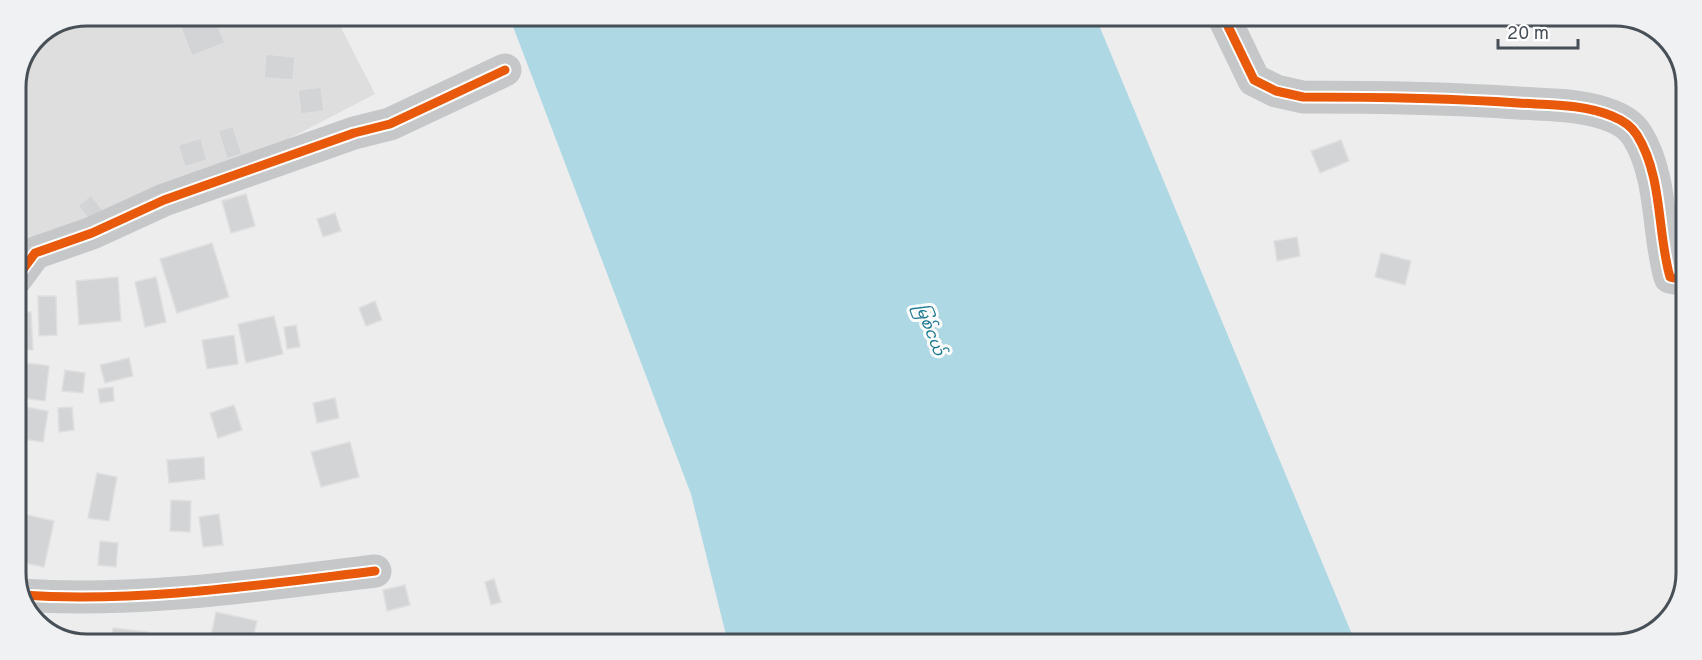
<svg xmlns="http://www.w3.org/2000/svg" width="1702" height="660" font-family="Overpass,'Noto Sans Myanmar',sans-serif">
<rect width="100%" height="100%" fill="#ededed"/>
<path fill="#dfdede" d="M86,15L335,16L375,94L15,281V82L36,36Z"/>
<path fill="#add8e4" d="M509,16L1096,18L1356,644L728,643L691,494Z"/>
<g fill="#d3d4d6" stroke="#dfdfe0" stroke-width="1.5">
<path d="M176,15H214L225,43L192,56Z"/>
<path d="M266,54L295,57L293,80L264,78Z"/>
<path d="M321,87L324,111L301,114L298,90Z"/>
<path d="M233,126L242,154L227,159L218,131Z"/>
<path d="M201,138L207,160L185,167L178,145Z"/>
<path d="M1341,140L1349,161L1320,173L1311,151Z"/>
<path d="M246,194L255,226L231,233L222,201Z"/>
<path d="M91,195L106,214L93,225L78,206Z"/>
<path d="M335,213L341,231L323,237L317,219Z"/>
<path d="M1297,237L1300,256L1277,261L1274,241Z"/>
<path d="M212,243L229,297L177,313L160,259Z"/>
<path d="M1381,253L1411,261L1405,285L1375,277Z"/>
<path d="M118,277L121,321L79,325L76,281Z"/>
<path d="M156,277L166,322L145,327L135,282Z"/>
<path d="M38,296H56L57,335L39,336Z"/>
<path d="M375,301L382,320L366,326L359,308Z"/>
<path d="M31,312L33,350H15V313Z"/>
<path d="M274,316L283,354L246,363L238,324Z"/>
<path d="M296,325L300,347L287,349L284,327Z"/>
<path d="M234,335L238,364L207,369L202,340Z"/>
<path d="M129,358L133,376L105,383L100,365Z"/>
<path d="M19,362L49,366L45,401L15,397Z"/>
<path d="M65,370L85,373L83,393L62,391Z"/>
<path d="M113,387L114,401L100,403L98,389Z"/>
<path d="M335,398L339,418L317,423L313,403Z"/>
<path d="M15,405L48,411L43,442L15,438Z"/>
<path d="M234,405L242,430L218,438L210,413Z"/>
<path d="M72,407L74,430L59,432L58,408Z"/>
<path d="M350,442L359,477L321,487L311,452Z"/>
<path d="M204,457L205,479L169,483L167,460Z"/>
<path d="M97,473L117,477L109,521L88,518Z"/>
<path d="M171,500L191,501L190,532L170,531Z"/>
<path d="M15,512L54,521L44,567L15,561Z"/>
<path d="M219,514L223,545L203,547L199,517Z"/>
<path d="M100,541L118,543L116,567L98,565Z"/>
<path d="M494,579L501,602L491,605L485,582Z"/>
<path d="M405,585L410,605L387,611L383,590Z"/>
<path d="M216,612L257,621L252,642L210,641Z"/>
<path d="M113,628L148,632L147,641H112Z"/>
</g>
<g fill="none" stroke-linecap="round" stroke-linejoin="round">
<g stroke="#c5c7c8" stroke-width="33">
<path d="M1224,18L1254,80L1276,91L1303,97C1374,97 1446,98 1518,103C1549,105 1583,104 1612,116C1622,120 1632,127 1637,135C1663,177 1657,232 1670,277L1685,280"/>
<path d="M15,280L35,253L92,233L164,200L354,133L390,124L505,70"/>
<path d="M21,595C139,603 259,585 375,571"/>
</g>
<g stroke="#fff" stroke-width="13">
<g id="cycleway">
<path d="M1224,18L1254,80L1276,91L1303,97C1374,97 1446,98 1518,103C1549,105 1583,104 1612,116C1622,120 1632,127 1637,135C1663,177 1657,232 1670,277L1685,280"/>
<path d="M15,280L35,253L92,233L164,200L354,133L390,124L505,70"/>
<path d="M21,595C139,603 259,585 375,571"/>
</g>
</g>
<use href="#cycleway" stroke="#e8590c" stroke-width="9"/>
</g>
<g text-anchor="middle" dominant-baseline="central" stroke-width="6" stroke-linejoin="round" paint-order="stroke">
<g font-size="16" font-style="italic" fill="#1d7b94" stroke="#fff">
<text transform="translate(929 330) rotate(69)">မြစ်ငယ်</text>
</g>
</g>
<path d="M0 0H1702V660H0ZM87 26H1615A61 61 0 0 1 1676 87V573A61 61 0 0 1 1615 634H87A61 61 0 0 1 26 573V87A61 61 0 0 1 87 26Z" fill="#f0f1f2" fill-rule="evenodd"/>
<path fill="none" stroke="#474f57" stroke-width="3" d="M87 26H1615A61 61 0 0 1 1676 87V573A61 61 0 0 1 1615 634H87A61 61 0 0 1 26 573V87A61 61 0 0 1 87 26Z"/>
<path d="M1498 39v9h80v-9" fill="none" stroke="#474f57" stroke-width="3"/>
<text x="1507" y="39" font-size="18" fill="#474f57" stroke="#ffffff" stroke-width="4.5" paint-order="stroke">20 m</text>
</svg>
